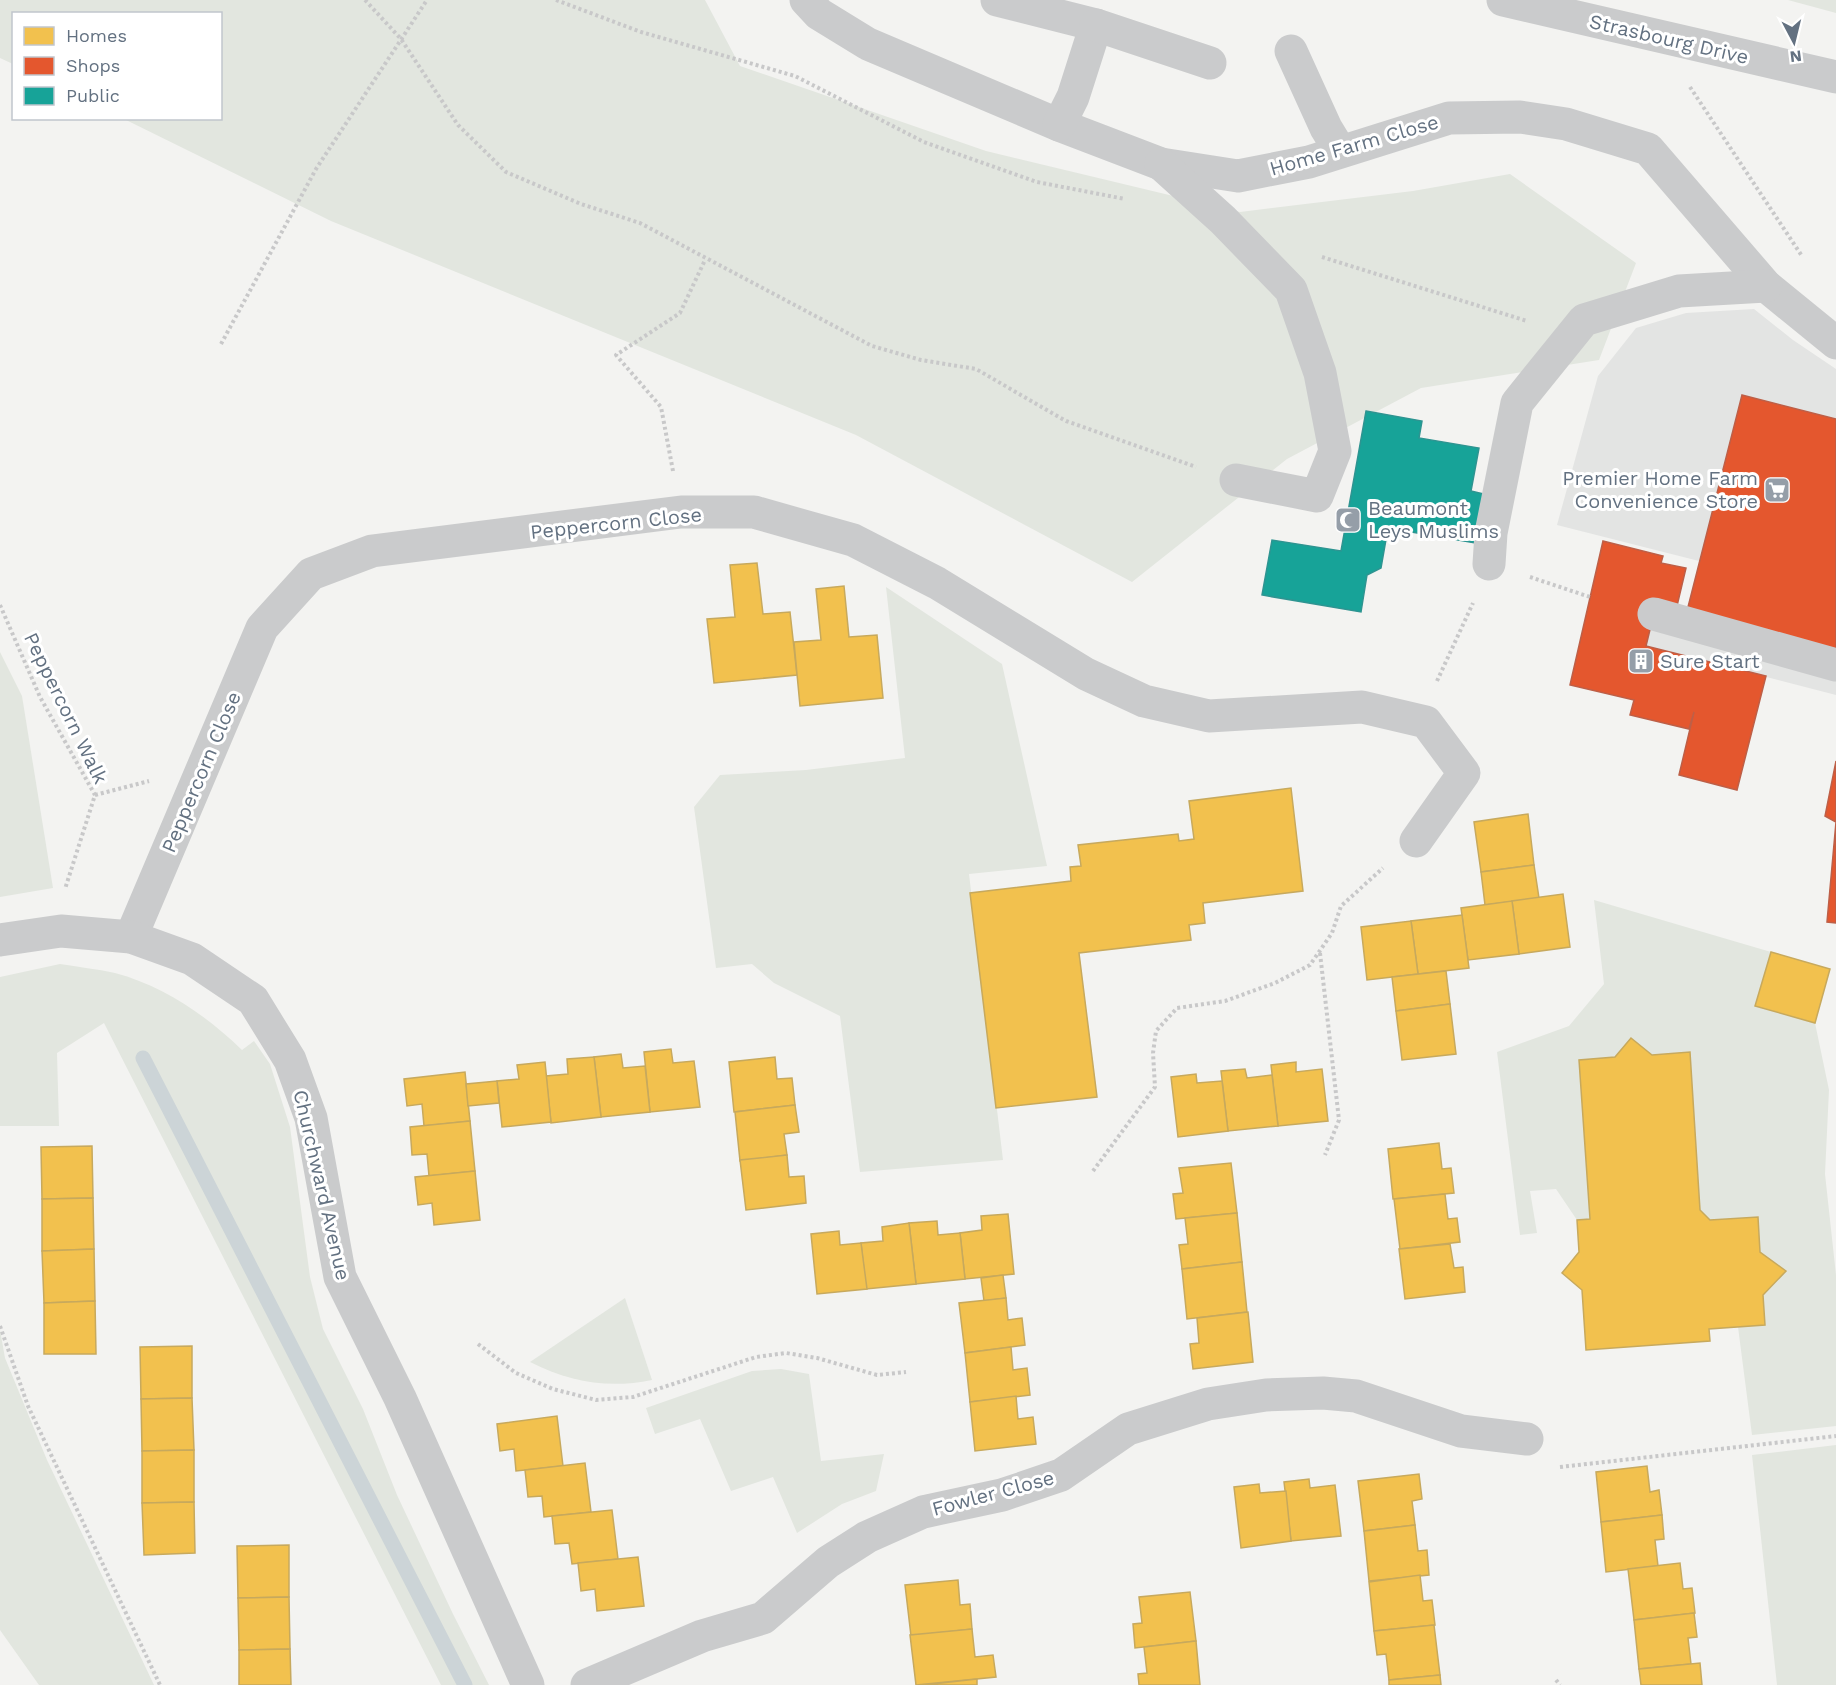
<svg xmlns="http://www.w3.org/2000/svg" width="1836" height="1685" font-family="'Work Sans',sans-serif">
<rect width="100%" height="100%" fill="#f3f3f1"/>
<path fill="#e3e4e3" d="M1754,309L1793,340L1836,369V695L1646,646L1656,605L1687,611L1699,561L1557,525L1598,376L1636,328L1686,313Z"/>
<g fill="#e2e6df">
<path d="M0,0H705L740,66L986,151L1240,212L1413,191L1510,174L1636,263L1599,360L1421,388L1287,459L1132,582L856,435L331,221L124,119L220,118V14H14L13,64L0,58Z"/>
<path d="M1788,0H1836V13Z"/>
<path d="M886,587L1002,664L1047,866L969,874L1003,1160L860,1172L840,1016L774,983L752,964L716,968L694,807L720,775L806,770L905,758Z"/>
<path d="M0,652L22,696L53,888L0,897Z"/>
<path d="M1594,900L1771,952L1755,1006L1815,1023L1829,1090L1825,1174L1836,1275V1426L1752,1435L1738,1327L1765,1325L1763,1295L1786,1271L1760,1252L1757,1217L1710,1220L1700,1210L1690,1052L1652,1055L1631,1038L1615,1057L1579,1060L1590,1219L1577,1220L1556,1189L1530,1191L1537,1233L1520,1235L1497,1052L1569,1026L1604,984Z"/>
<path d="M60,964C78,967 97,969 115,973C164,986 207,1016 242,1050L254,1041L270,1064L290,1127L310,1277L323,1329L363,1409L397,1495L453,1614L489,1685H441L104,1023L57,1053L59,1126H0V977Z"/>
<path d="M625,1298L652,1380C608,1389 570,1382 530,1362Z"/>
<path d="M0,1330L5,1358L47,1460L154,1685H39L0,1630Z"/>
<path d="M781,1369L809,1374L821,1461L884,1454L876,1491L842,1504L797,1533L773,1477L731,1491L700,1419L655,1434L646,1408L752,1371Z"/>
<path d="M1836,1445V1685H1777L1752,1455Z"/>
</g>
<g fill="#f2c14e" stroke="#c7a95d" stroke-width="1.5">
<path d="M757,563L763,614L790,612L797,675L714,683L707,619L735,617L730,565Z"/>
<path d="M844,586L849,637L877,635L883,698L800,706L794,642L821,640L816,589Z"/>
<path d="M1291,788L1303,891L1203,903L1205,923L1189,925L1191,940L1079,953L1097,1097L996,1108L970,893L1071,881L1070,867L1081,866L1078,845L1178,834L1179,841L1194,839L1189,801Z"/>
<path d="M1528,814L1534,865L1481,872L1474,822Z"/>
<path d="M1534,865L1539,898L1485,905L1481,872Z"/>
<path d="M1563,894L1570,947L1519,954L1512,901Z"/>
<path d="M1512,901L1519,954L1468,960L1461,908Z"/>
<path d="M1462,915L1469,968L1418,974L1411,921Z"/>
<path d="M1411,921L1418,974L1367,980L1361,927Z"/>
<path d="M1771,952L1830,969L1815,1023L1755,1006Z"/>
<path d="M1446,971L1450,1004L1396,1011L1392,977Z"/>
<path d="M1450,1004L1456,1054L1402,1060L1396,1011Z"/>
<path d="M1631,1038L1652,1055L1690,1052L1700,1210L1710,1220L1758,1217L1760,1252L1786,1271L1763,1295L1765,1325L1709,1329L1710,1341L1586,1350L1582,1290L1562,1273L1579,1252L1577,1220L1590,1219L1579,1060L1615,1057Z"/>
<path d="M671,1049L673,1063L694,1061L700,1107L650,1112L644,1052Z"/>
<path d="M621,1054L623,1068L645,1066L650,1112L601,1117L594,1057Z"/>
<path d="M594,1057L601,1117L551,1123L546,1076L568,1074L567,1059Z"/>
<path d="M775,1057L777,1079L792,1078L795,1105L734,1112L729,1062Z"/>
<path d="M545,1062L551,1122L502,1127L497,1081L519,1079L517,1065Z"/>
<path d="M1296,1062V1072L1322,1069L1328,1121L1278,1126L1271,1065Z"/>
<path d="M1245,1069L1247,1078L1272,1075L1278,1126L1228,1131L1221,1071Z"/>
<path d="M465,1072L470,1121L424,1126L422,1104L407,1106L404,1079Z"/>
<path d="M1196,1074L1197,1083L1222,1081L1228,1131L1178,1137L1171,1077Z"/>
<path d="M497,1081L499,1103L468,1106L466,1084Z"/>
<path d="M795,1105L799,1132L784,1134L787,1155L740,1161L735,1112Z"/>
<path d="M470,1121L475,1171L429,1176L427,1154L412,1155L410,1127Z"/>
<path d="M1439,1143L1442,1169L1451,1168L1454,1193L1393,1199L1388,1149Z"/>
<path d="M92,1146L93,1198L42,1199L41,1147Z"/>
<path d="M787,1155L789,1177L804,1176L806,1203L746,1210L740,1160Z"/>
<path d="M1231,1163L1237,1213L1176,1219L1173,1194L1183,1193L1179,1168Z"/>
<path d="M475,1171L480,1220L434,1225L432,1203L418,1205L415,1177Z"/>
<path d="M1445,1194L1448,1219L1457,1218L1460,1242L1400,1249L1394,1199Z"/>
<path d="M93,1198L94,1249L42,1251V1199Z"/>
<path d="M1237,1213L1242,1262L1182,1269L1179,1245L1188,1244L1185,1218Z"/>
<path d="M1008,1214L1014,1274L965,1279L960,1233L982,1230L981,1216Z"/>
<path d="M937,1221L938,1235L960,1233L965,1279L916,1284L909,1223Z"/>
<path d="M909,1223L916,1284L866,1289L861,1243L883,1241L882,1227Z"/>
<path d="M839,1231L840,1245L861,1243L867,1289L817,1294L811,1234Z"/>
<path d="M1450,1244L1454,1268L1463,1267L1465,1292L1405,1299L1399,1249Z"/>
<path d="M94,1249L95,1301L44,1303L42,1251Z"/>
<path d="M1242,1262L1247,1312L1187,1319L1182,1269Z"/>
<path d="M1003,1275L1006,1298L984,1301L981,1278Z"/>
<path d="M1006,1298L1008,1320L1022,1318L1025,1345L965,1353L959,1303Z"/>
<path d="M95,1301L96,1354H44V1303Z"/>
<path d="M1248,1312L1253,1362L1193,1369L1190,1344L1199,1343L1197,1318Z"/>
<path d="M192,1346V1398L141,1399L140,1347Z"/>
<path d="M1011,1347L1013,1370L1027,1368L1030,1395L970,1402L965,1353Z"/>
<path d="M1016,1396L1018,1419L1033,1417L1036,1444L975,1451L970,1402Z"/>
<path d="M192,1398L194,1450L142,1451L141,1399Z"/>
<path d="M557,1416L563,1466L516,1471L514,1449L500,1451L497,1424Z"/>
<path d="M194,1450V1502L142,1503V1451Z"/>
<path d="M585,1463L591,1512L544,1517L542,1496L528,1497L525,1470Z"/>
<path d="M1647,1466L1650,1492L1659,1490L1662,1515L1601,1522L1596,1472Z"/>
<path d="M1419,1474L1422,1499L1412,1501L1415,1525L1364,1531L1358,1481Z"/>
<path d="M1309,1479L1310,1488L1335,1485L1341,1536L1291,1541L1284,1482Z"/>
<path d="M1259,1484L1260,1493L1286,1491L1291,1541L1241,1548L1234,1487Z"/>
<path d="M194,1502L195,1553L144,1555L142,1503Z"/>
<path d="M612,1510L618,1559L572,1564L569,1543L555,1544L552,1516Z"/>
<path d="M1662,1515L1664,1539L1655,1540L1658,1566L1606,1572L1601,1522Z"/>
<path d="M1415,1525L1418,1551L1427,1550L1429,1575L1369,1581L1364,1531Z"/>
<path d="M289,1545V1597L238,1598L237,1546Z"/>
<path d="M638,1557L644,1606L597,1611L595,1589L581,1591L578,1563Z"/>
<path d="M1680,1563L1683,1589L1692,1588L1695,1613L1634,1620L1628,1569Z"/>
<path d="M1420,1575L1423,1601L1432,1600L1435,1625L1374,1631L1369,1582Z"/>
<path d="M958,1580L960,1605L970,1604L972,1629L911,1636L905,1585Z"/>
<path d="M1190,1592L1196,1641L1135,1648L1133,1624L1142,1623L1139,1597Z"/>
<path d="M289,1597L290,1649L239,1650L238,1598Z"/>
<path d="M1694,1613L1697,1637L1688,1638L1691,1664L1639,1669L1634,1620Z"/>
<path d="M1434,1625L1440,1675L1389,1680L1386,1654L1377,1655L1374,1631Z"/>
<path d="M972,1629L975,1657L993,1655L996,1677L916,1685L910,1635Z"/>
<path d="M1196,1641L1200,1685H1139L1138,1674L1147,1673L1144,1647Z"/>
<path d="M290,1649L291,1685H239V1650Z"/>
<path d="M1700,1663L1702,1685H1641L1639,1669Z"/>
<path d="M1440,1675L1441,1685H1389V1680Z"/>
<path d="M977,1679V1685H924Z"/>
</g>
<g fill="#e4572e" stroke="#bd5f47" stroke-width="1.5">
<path d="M1742,395L1836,419V649L1687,611Z"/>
<path d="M1603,541L1663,556L1661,563L1686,568L1676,610L1656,605L1646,646L1766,676L1737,790L1679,775L1694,712L1689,729L1630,715L1634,700L1570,685Z"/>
<path d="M1836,761V923L1827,922L1836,822L1825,816Z"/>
</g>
<path fill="#17a398" stroke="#2e9491" stroke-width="1.5" d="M1366,411L1422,421L1419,438L1479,448L1471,491L1484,494L1475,543L1388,528L1381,568L1367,575L1361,612L1262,595L1272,540L1341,551Z"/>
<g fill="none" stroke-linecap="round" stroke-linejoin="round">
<path stroke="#ccd4d7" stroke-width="15" d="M143,1058L465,1685"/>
<g stroke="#c8c8c9" stroke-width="4" stroke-dasharray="3 3" stroke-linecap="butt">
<path d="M365,0L401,39L458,125L506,172L581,204L640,223L872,346L921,360L976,369L1066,421L1196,467"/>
<path d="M556,0L641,32L795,76L924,142L1037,182L1125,199"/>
<path d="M1690,87L1802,256"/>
<path d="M1322,257L1527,321"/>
<path d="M221,344L316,169L427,0"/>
<path d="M673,471L661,407L616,355L680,313L705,260"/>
<path d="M1530,577L1590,597"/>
<path d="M0,605L40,697L95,795L65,889"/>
<path d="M1437,681L1473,603"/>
<path d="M95,795L149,781"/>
<path d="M1320,953L1339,1120L1325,1155"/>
<path d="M1093,1171L1155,1087L1153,1053L1156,1031L1177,1008L1225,1001L1275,983L1310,965L1332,933L1341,906L1383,868"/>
<path d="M0,1326L28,1406L160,1685"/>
<path d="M478,1344L516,1373L553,1389L596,1400L633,1397L756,1357L786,1353L817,1358L877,1375L906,1372"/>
<path d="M1560,1467L1836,1436"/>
<path d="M1556,1680L1560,1685"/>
</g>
<g stroke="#cacbcc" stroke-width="33">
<path d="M806,0L819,14L868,44L1059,125L1161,164L1238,176L1309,162L1449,118L1520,117L1566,124L1648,149L1766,286L1836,343"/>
<path d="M997,0L1096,25L1073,97L1059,125"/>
<path d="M1503,0L1836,77"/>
<path d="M1096,25L1210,63"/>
<path d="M1291,51L1326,128L1340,151"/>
<path d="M1161,164L1223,220L1291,290L1320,373L1335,451L1317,496L1236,480"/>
<path d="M1489,564L1491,533L1517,403L1584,320L1679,291L1766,286"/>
<path d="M1654,614L1836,665"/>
<path d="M131,937L262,628L311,574L372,551L681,512H754L853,540L937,583L1086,674L1144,701L1209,716L1362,707L1426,722L1464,773L1416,841"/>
<path d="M0,940L61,931L131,937L192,959L253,1000L290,1060L311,1118L340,1277L400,1398L528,1685"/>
<path d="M587,1685L702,1636L763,1618L828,1562L867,1537L923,1512L1002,1495L1061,1475L1128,1429L1208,1404L1266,1395L1323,1393L1356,1396L1461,1431L1527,1439"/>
</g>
</g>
<defs>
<g id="supermarket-square" transform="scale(1.35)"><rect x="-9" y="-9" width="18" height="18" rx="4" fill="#959ea8" stroke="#fff"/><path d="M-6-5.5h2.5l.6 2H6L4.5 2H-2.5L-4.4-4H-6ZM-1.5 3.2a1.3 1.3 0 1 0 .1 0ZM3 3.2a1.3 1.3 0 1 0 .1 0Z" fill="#fff"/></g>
<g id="mosque-square" transform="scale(1.35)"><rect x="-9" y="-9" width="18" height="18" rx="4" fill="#959ea8" stroke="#fff"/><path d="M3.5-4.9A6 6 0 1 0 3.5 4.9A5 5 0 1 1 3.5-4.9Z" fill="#fff"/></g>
<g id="building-square" transform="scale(1.35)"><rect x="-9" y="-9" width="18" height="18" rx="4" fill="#959ea8" stroke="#fff"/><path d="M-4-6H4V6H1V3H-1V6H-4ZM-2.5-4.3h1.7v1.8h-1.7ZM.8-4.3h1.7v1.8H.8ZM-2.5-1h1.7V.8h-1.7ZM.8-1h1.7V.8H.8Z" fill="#fff"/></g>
</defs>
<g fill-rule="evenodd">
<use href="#supermarket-square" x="1777" y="490"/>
<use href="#mosque-square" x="1348" y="520"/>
<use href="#building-square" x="1641" y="661"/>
</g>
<g text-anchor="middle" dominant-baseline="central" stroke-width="6" stroke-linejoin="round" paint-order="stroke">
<g font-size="20" fill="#637181" stroke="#fff">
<text transform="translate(1669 39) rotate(13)">Strasbourg Drive</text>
<text transform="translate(1354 145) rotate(-16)">Home Farm Close</text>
<text transform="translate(616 523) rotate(-6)">Peppercorn Close</text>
<text transform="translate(66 708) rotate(64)">Peppercorn Walk</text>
<text transform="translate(201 772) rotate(-67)">Peppercorn Close</text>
<text transform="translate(322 1185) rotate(77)">Churchward Avenue</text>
<text transform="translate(993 1493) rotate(-15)">Fowler Close</text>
</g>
<g font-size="20" fill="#637181" stroke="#fff" text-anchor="start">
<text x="1758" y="478" text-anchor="end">Premier Home Farm<tspan x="1758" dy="23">Convenience Store</tspan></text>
<text x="1368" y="508">Beaumont<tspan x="1368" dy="23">Leys Muslims</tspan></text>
<text x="1660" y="661">Sure Start</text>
</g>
</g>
<rect x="12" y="12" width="210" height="108" fill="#ffffff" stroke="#c1c6cd" stroke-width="1.5"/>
<rect x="24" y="27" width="30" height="18" fill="#f2c14e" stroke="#c1c6cd" stroke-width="1.5"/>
<text x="66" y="42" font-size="18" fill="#637181">Homes</text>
<rect x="24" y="57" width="30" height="18" fill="#e4572e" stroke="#c1c6cd" stroke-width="1.5"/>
<text x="66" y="72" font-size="18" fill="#637181">Shops</text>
<rect x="24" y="87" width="30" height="18" fill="#17a398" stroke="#c1c6cd" stroke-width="1.5"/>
<text x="66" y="102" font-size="18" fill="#637181">Public</text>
<g transform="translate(1794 42) rotate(173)" stroke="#ffffff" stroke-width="4.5" paint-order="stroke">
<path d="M0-4.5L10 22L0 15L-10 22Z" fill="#637181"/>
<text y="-9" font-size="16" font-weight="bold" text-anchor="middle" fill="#637181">N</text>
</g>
</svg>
